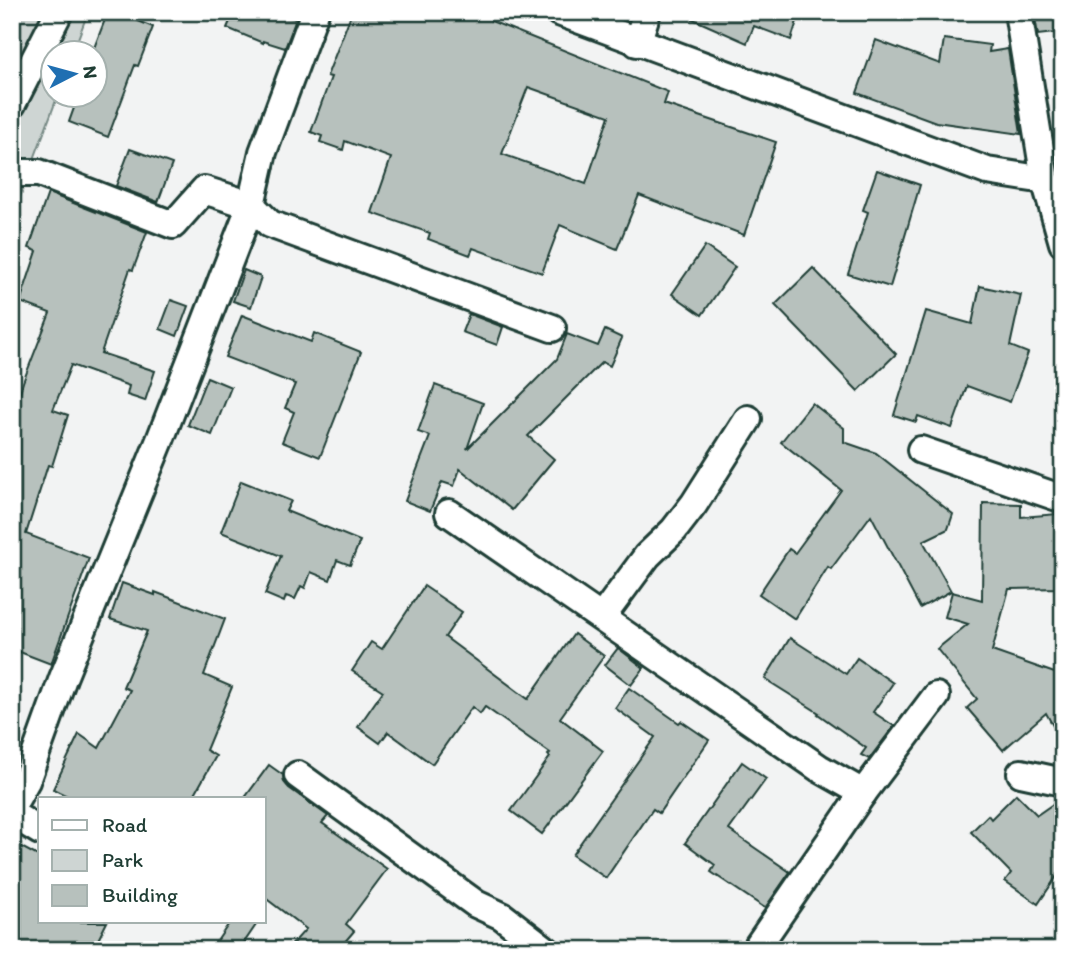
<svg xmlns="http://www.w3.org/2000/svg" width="1075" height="962" font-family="Itim,sans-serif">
<rect width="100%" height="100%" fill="#f2f3f3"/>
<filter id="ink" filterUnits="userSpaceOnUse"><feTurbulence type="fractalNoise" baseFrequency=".0143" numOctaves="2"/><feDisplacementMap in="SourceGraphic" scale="14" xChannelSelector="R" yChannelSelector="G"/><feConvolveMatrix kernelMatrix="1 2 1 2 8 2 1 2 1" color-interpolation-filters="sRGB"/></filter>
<g filter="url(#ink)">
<path fill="#ced5d3" stroke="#768984" stroke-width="2" d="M12,12H88L73,52H52V94L58,95L12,218Z"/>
<g fill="#b7c1bd" stroke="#1f3d34" stroke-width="2" fill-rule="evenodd">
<path d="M108,12H116L153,27L138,66L135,65L108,137L69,122L79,94H94V48Z"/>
<path d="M234,12H272L296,19L285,48L263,41V43L227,28Z"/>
<path d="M352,12H494L491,21L668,92L664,104L776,142L744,235L639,195L617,249L560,225L542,273L473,248L470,255L428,239L430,233L372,213L391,158L345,141L343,150L320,142L322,136L311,132L331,77L327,76ZM528,87L609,116L586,184L502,154Z"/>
<path d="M677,12H800L791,40L754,26L747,43Z"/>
<path d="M1034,12H1063V32L1038,35Z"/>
<path d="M944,39L990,45L989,52L1008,49L1021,134L936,122L857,93L876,40L940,64Z"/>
<path d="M130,149L172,164L158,202L116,186Z"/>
<path d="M877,170L920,185L890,287L848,274L868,212L863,210Z"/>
<path d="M48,193L147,232L133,270L130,269L101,353L155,371L145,401L127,395L129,386L71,365L53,410L68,415L52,466L48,465L26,534L89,558L51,664L12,649V419L23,382L50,313L20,302L37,251L29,248Z"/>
<path d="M705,246L735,267L702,315L672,294Z"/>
<path d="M813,268L896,354L858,391L775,305Z"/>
<path d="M244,270L261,277L251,307L233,301Z"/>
<path d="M980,286L1021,295L1010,346L1028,353L1010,402L967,386L952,428L918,416L916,422L894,415L926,311L972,324Z"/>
<path d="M171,300L188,306L177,336L160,329Z"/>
<path d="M469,314L503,327L497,345L462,332Z"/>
<path d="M242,315L311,342L314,333L361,352L320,457L282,442L294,412L285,408L295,384L225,357Z"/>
<path d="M605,330L622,338L610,366L602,362L528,436L554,459L512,510L460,469L454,486L442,482L430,511L405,501L430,436L418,432L435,385L483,403L467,449L557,359L567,334L598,346Z"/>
<path d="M207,377L231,387L212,435L188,425Z"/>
<path d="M812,403L844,428V442L876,453L953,514L948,529L923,541L951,591L920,608L871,515L831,569L828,567L795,619L759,594L789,549L795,553L841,490L781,442Z"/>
<path d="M241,481L291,501L286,511L360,541L350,565L337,560L330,580L311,572L305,588L301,586L295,599L286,596L284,602L265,594L281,556L221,532Z"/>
<path d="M983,503L1021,504V517L1058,514L1059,528L1063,527V588L1009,589L992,651L1063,676V744L1046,713L1003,750L967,708L977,699L937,649L968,624L945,617L952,592L982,600Z"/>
<path d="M122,583L155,595V592L225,619L204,675L232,687L206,750L216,756L192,799H73L53,789L79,734L99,748L130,690L123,687L147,631L110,619Z"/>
<path d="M424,586L462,612L445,637L528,699L574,634L604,656L560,718L603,751L542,834L511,811L550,757L548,755L550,753L485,707L480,714L472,707L432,764L388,732L380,743L358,727L383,691L352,671L371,642L382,649Z"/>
<path d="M790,638L846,674L857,658L893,683L873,712L894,726L869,759L861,755L866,748L818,714L819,713L765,679Z"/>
<path d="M618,648L644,668L631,685L605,665Z"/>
<path d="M629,688L679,723L681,721L709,740L659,813L653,809L606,878L572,855L655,737L615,708Z"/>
<path d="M742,762L766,779L729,830L790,872L765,908L711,872L715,865L685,843Z"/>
<path d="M269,765L283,775L284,782L289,788L328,816L322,823L387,869L346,924L354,931L338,950H287L306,929L264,897V799H244Z"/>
<path d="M1016,794L1037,815L1063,797V867L1038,904L1005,881L1011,873L971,832L988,815L991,819Z"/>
<path d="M12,842L40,857V922H107L93,950H12Z"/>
<path d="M230,922H258L239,950H211Z"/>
</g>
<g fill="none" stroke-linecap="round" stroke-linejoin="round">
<g stroke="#1f3d34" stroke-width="32">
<g id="minor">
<path d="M559,12L987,171L1045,180"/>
<path d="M1018,12L1045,180L1063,243"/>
<path d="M637,43L647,12"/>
<path d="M12,104L59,12"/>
<path d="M12,173H39L173,225L204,190L251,205L270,224L552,328"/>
<path d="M921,450L1063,499"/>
<path d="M449,513L819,768L863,793"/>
<path d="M602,617L647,556L674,530L694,504L748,419"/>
<path d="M1021,773L1063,782"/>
<path d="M298,775L476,904L502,916L546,950"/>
<path d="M12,806L26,781L63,678L160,440L251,205L263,152L315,12"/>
<path d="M12,814L40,831"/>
<path d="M755,950L863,793L936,696"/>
</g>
</g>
<use href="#minor" stroke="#fff" stroke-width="26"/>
</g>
</g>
<rect width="1075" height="962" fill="none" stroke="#fff" stroke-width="42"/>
<rect x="21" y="21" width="1033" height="920" fill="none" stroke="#1f3d34" stroke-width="2.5" filter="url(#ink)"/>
<rect x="38" y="797" width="228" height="126" fill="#ffffff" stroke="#a5b1ae" stroke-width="2"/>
<rect x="52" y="820" width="35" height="10" fill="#ffffff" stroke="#a5b1ae" stroke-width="2"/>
<text x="102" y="832" font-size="21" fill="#1f3d34">Road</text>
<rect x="52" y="850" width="35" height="21" fill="#ced5d3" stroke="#a5b1ae" stroke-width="2"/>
<text x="102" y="867" font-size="21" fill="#1f3d34">Park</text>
<rect x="52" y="885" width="35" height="21" fill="#b7c1bd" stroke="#a5b1ae" stroke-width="2"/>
<text x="102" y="902" font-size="21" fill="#1f3d34">Building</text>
<g transform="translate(74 74) rotate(84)"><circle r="33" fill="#ffffff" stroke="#a5b1ae" stroke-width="2"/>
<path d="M0-5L12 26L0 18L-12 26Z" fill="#1f6fb2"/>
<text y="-10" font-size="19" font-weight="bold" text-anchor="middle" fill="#1f3d34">N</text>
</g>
</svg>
